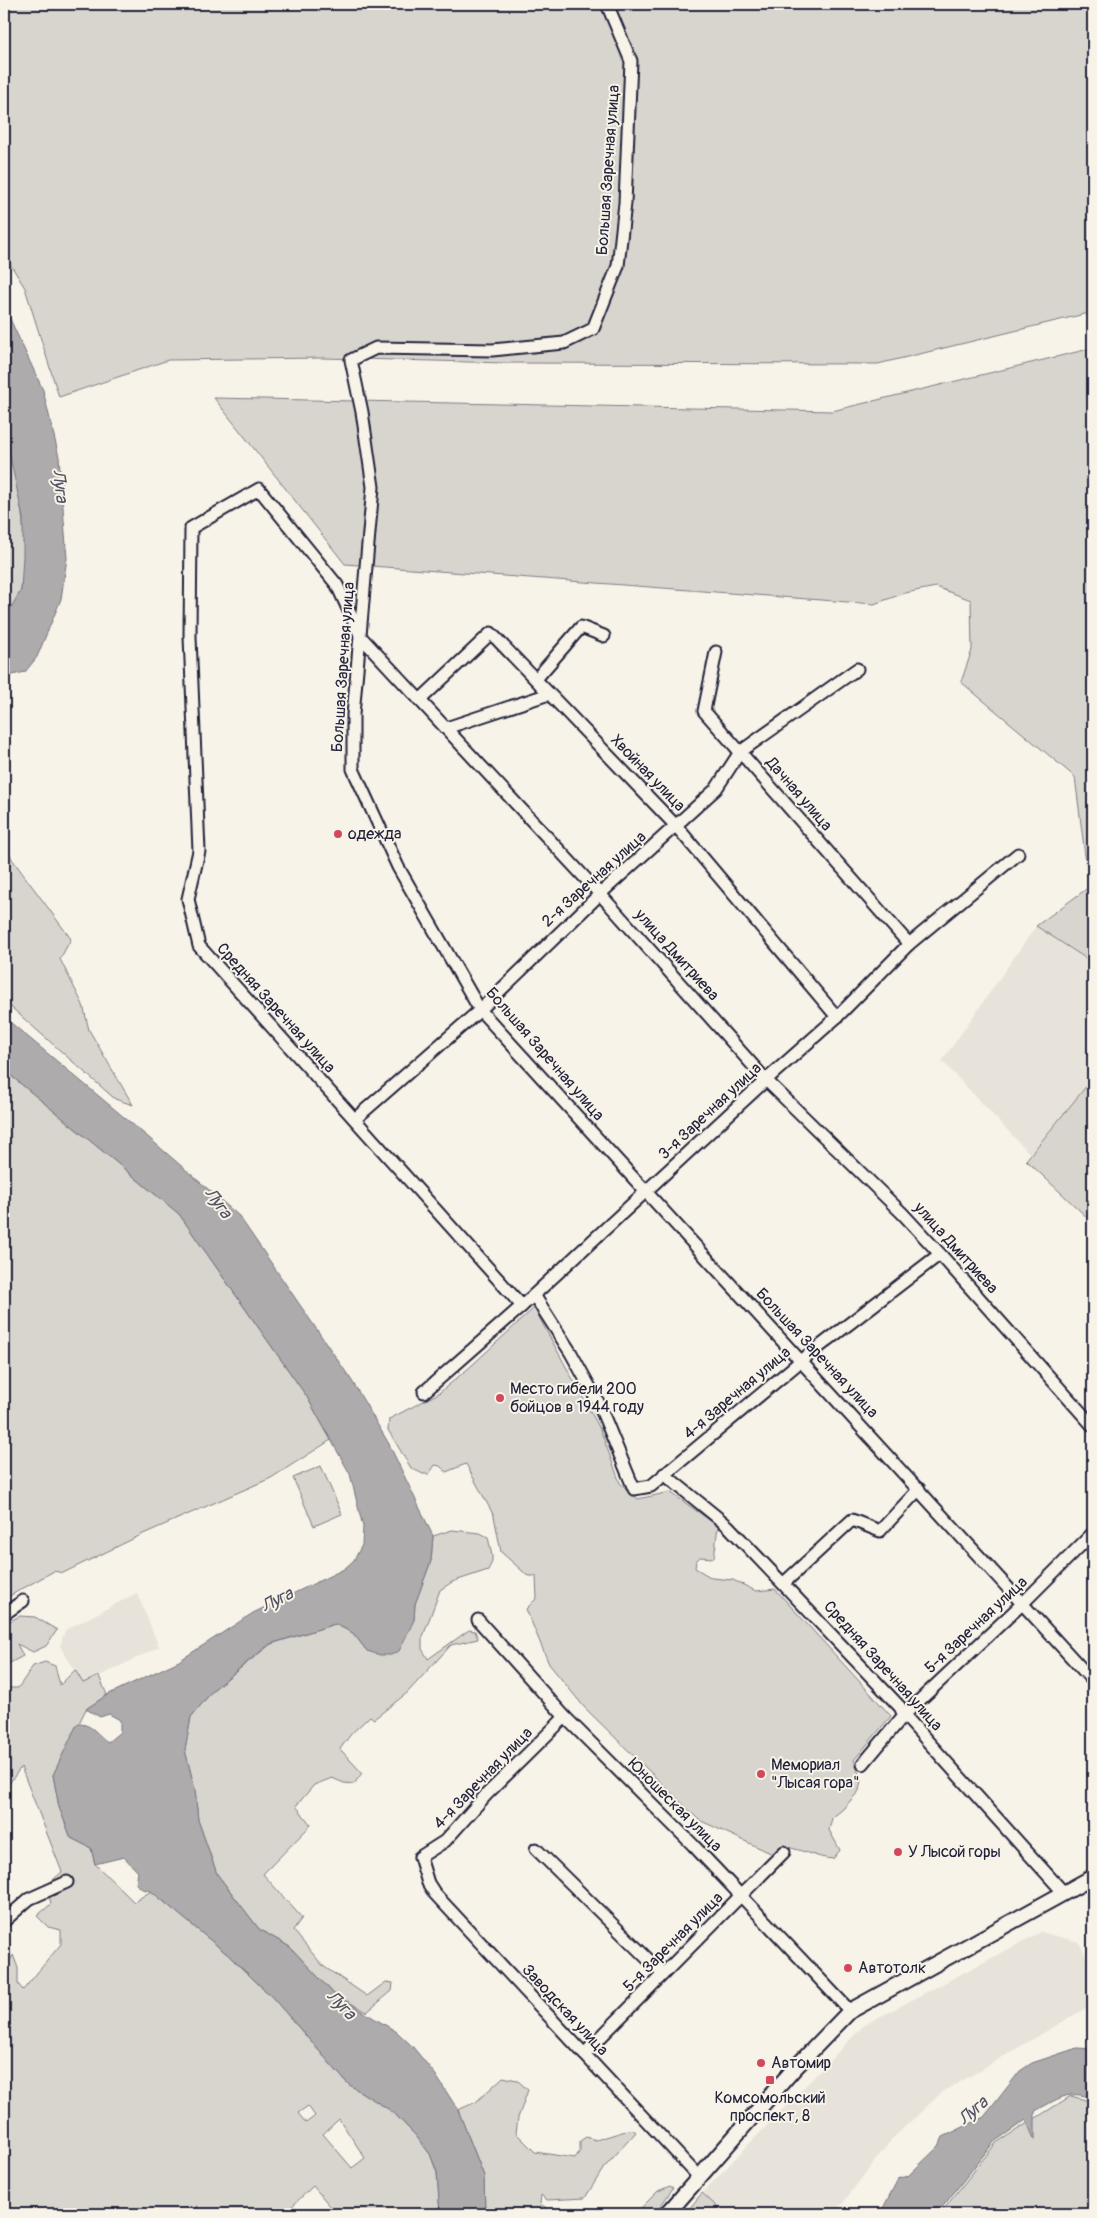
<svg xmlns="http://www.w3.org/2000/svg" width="1097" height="2218" font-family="Pangolin,sans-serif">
<rect width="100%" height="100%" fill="#f7f3e8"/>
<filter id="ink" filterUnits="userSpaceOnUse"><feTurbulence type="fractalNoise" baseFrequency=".02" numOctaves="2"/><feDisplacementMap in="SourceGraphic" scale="10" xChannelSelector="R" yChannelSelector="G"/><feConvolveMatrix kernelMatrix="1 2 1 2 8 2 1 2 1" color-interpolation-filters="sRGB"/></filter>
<g filter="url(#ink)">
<g fill="#e7e3db">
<path d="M1036,926L1093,963V1078L1030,1154L942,1061Z"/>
<path d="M137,1593L159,1647L83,1684L60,1646L65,1630Z"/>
<path d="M1041,1932L1079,1942L1093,1972V2004L941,2093L892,2139L834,2214H726L702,2193L864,2025Z"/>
</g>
<g fill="#d8d5cf" stroke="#7d7c85" fill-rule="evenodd">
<path d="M4,4H1093V312L878,364L506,363L323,358L168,360L59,397L25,288L4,254Z"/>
<path d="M1093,348V963L1036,926L1089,887L1075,777L961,682L972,650L971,600L936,587L905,593L874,604L345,564L214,398L832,411Z"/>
<path d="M4,428C16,473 32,544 21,589C19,599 9,611 4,620Z"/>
<path d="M4,840L12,859L71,939L60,959L83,1005L89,1030L133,1105L115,1099L4,1001Z"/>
<path d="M4,1070L179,1214L307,1397L331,1440L271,1478L143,1534L63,1573L54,1571L4,1599Z"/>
<path d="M1093,1078V1223L1026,1160Z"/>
<path d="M534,1308L600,1429L620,1483L638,1499L670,1492L718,1526L714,1558L700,1557L696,1561L695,1568L712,1578L733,1580L756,1591L775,1589L891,1716L854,1760L861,1780L859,1791L843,1809L832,1818L829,1830L840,1850L833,1859C816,1858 802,1849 785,1847L777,1856L699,1820L584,1707L549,1664L526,1609L537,1598L536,1576H528L501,1552L494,1516L466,1464L446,1472L440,1466L435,1465L429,1474H423L411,1468L388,1430L389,1419L439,1393L470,1367Z"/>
<path d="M321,1466L342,1514L314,1526L293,1478Z"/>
<path d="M452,1530L480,1533L488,1537L492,1556V1562L488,1570L452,1582L440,1590L422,1639V1649L428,1659L469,1630L475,1631L478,1639L451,1645L407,1693L374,1719L370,1716L351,1734L340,1749L362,1773L354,1784L344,1783L332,1778L314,1785L296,1806L311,1825L263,1874L302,1918L293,1930L323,1966L367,1996L386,1982L393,1983L392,1991L367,2012L334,1994L290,1947L259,1929L217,1874L198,1820L195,1790L185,1750L191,1717L214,1689L271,1644L335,1624L353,1633L367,1651L414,1620L415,1604L431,1561L433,1536Z"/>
<path d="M20,1616L35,1617L57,1630L46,1646L33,1652L17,1644L23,1656L10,1663L4,1660V1624Z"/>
<path d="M45,1662L55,1666L60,1685L75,1670L83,1683L99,1676L107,1695L86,1709L53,1775L59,1807L71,1838L91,1848L95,1864L134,1902L151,1891L227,1954L272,1997L348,2084L393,2112L416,2136L430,2154L437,2173L440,2214H337L313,2186L284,2214H4V1971L13,1955L18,1968V1984L23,1990L61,1944V1930L48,1927L37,1916L51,1904L47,1885L62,1872L21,1767L4,1791V1688H18L33,1666ZM308,2106L315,2116L306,2123L298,2113ZM339,2119L365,2158L352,2168L323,2134Z"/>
<path d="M503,2077L517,2080L528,2090L518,2118L516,2133L535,2152L575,2158L580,2151V2141L586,2137L596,2140L632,2129L636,2132L603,2169L585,2198L547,2200L541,2195L540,2204L557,2214H485L484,2176L458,2110L476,2102Z"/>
<path d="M1071,2096L1093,2102V2214H940L996,2143Z"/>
<path d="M670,2186L673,2188L655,2214H635L658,2191Z"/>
<path d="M702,2193L725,2214H685Z"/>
</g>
<g fill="#aeabad" stroke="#76747f">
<path d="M4,306L43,390L59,457L67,558L61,599L37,657L25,672L4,677V620L21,590L23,555V518L4,428Z"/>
<path d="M4,1017L149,1138L239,1216L352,1381L389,1444L433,1536L431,1561L415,1604L414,1620L399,1651L391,1655H380L367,1651L353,1633L335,1624L270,1644L214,1689L191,1717L185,1750L195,1790L198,1820L217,1874L259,1929L290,1947L334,1994L397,2032L412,2046L435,2074L458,2110L484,2176L485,2214H440L437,2172L430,2154L416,2136L393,2112L348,2084L272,1997L227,1954L151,1891L142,1889L136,1884L138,1872L124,1857L95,1864L91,1848L71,1838L59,1807L53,1775L77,1724C92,1723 97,1735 108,1742L120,1732V1720L109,1714L100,1717L86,1709L107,1695L179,1661L253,1613L344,1569L354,1560L362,1545L363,1527L350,1474L307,1397L179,1214L4,1070Z"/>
<path d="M1077,2048L1093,2049V2099C1069,2088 1057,2100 1035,2111V2141L1026,2120L994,2142L937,2214H880L898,2179L908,2176L939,2146L943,2137L984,2117L1020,2071L1032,2063Z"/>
</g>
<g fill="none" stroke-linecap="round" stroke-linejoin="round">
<g stroke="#22223b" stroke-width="15">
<g id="minor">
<path d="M607,4L631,61L625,203L618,266L593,329L564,343L492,350L376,348L351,360L362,412L373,487L353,715V769L398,867L480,1010L1093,1681"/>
<path d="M716,652L704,711L909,944"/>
<path d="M536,679L581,627L604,636"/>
<path d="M420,700L491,633L677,827L837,1017"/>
<path d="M446,728L549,694"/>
<path d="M355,1119L480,1010L600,894L716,789L740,752L857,669"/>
<path d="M534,1295L571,1353L598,1402L634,1489L651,1486L802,1360L940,1254"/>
<path d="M522,1306L199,946L188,899L199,851L190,637L191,528L259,489L337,585L361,637L600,894L766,1080L903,1214L940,1254L1093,1426"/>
<path d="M424,1392L522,1306L766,1080L837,1017L909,944L1018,854"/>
<path d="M664,1474L728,1526L900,1707L904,1715L1064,1893"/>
<path d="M784,1583L852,1520L880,1531L919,1489"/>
<path d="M4,1614L23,1601"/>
<path d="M478,1620L565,1717L693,1845L850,2011"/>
<path d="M565,1717L486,1795L445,1841L420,1857L428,1883L435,1894L698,2176"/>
<path d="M863,1764L904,1715L1023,1603L1093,1533"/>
<path d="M536,1849L663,1974"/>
<path d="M4,1921L29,1899L67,1882"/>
<path d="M584,2054L784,1852"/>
</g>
</g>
<g stroke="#22223b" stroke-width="18">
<path id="major" d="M667,2214L793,2070L850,2011L1093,1877"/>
</g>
<use href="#minor" stroke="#f7f3e8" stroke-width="11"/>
<use href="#major" stroke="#f7f3e8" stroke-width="14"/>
</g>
</g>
<g fill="#d1495b" stroke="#f7f3e8" stroke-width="2">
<circle cx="338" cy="834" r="5"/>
<circle cx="500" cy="1398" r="5"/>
<circle cx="761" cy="1774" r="5"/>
<circle cx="898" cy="1852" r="5"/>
<circle cx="848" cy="1968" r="5"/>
<circle cx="761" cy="2063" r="5"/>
<rect x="765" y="2075" width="10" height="10" rx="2.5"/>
</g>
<g text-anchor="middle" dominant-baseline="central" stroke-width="4" stroke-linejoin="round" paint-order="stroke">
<g font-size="16" fill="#22223b" stroke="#f7f3e8">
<text transform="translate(608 170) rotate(-86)">Большая Заречная улица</text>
<text transform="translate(343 667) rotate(-86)">Большая Заречная улица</text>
<text transform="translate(648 773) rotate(46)">Хвойная улица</text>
<text transform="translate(799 794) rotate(49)">Дачная улица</text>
<text transform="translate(594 879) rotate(-42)">2-я Заречная улица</text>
<text transform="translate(677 955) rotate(48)">улица Дмитриева</text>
<text transform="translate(276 1008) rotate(48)">Средняя Заречная улица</text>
<text transform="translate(545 1054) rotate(49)">Большая Заречная улица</text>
<text transform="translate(710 1111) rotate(-43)">3-я Заречная улица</text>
<text transform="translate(956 1248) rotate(48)">улица Дмитриева</text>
<text transform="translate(817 1353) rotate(47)">Большая Заречная улица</text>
<text transform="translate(737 1393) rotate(-40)">4-я Заречная улица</text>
<text transform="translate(976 1625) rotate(-43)">5-я Заречная улица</text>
<text transform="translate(883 1666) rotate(48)">Средняя Заречная улица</text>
<text transform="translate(483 1778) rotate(-46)">4-я Заречная улица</text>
<text transform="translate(675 1805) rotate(45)">Юношеская улица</text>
<text transform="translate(673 1942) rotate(-45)">5-я Заречная улица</text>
<text transform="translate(565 2010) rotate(47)">Заводская улица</text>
</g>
<g font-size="16" fill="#22223b" stroke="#f7f3e8" text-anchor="start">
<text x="348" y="834">одежда</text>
<text x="510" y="1389">Место гибели 200<tspan x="510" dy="18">бойцов в 1944 году</tspan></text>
<text x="771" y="1765">Мемориал<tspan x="771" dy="18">"Лысая гора"</tspan></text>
<text x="908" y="1852">У Лысой горы</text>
<text x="858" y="1968">Автотолк</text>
<text x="771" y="2063">Автомир</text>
<text x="770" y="2098" text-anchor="middle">Комсомольский<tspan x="770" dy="18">проспект, 8</tspan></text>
</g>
<g font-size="18" font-style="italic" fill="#535263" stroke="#f7f3e8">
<text transform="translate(60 486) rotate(83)">Луга</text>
<text transform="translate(218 1203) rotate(54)">Луга</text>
<text transform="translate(277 1600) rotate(-27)">Луга</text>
<text transform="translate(341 2005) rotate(45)">Луга</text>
<text transform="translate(973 2111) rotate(-41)">Луга</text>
</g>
</g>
<rect width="1097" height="2218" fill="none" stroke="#f7f3e8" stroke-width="20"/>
<rect x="10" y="10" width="1077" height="2198" fill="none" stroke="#22223b" stroke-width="2" filter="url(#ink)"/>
</svg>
